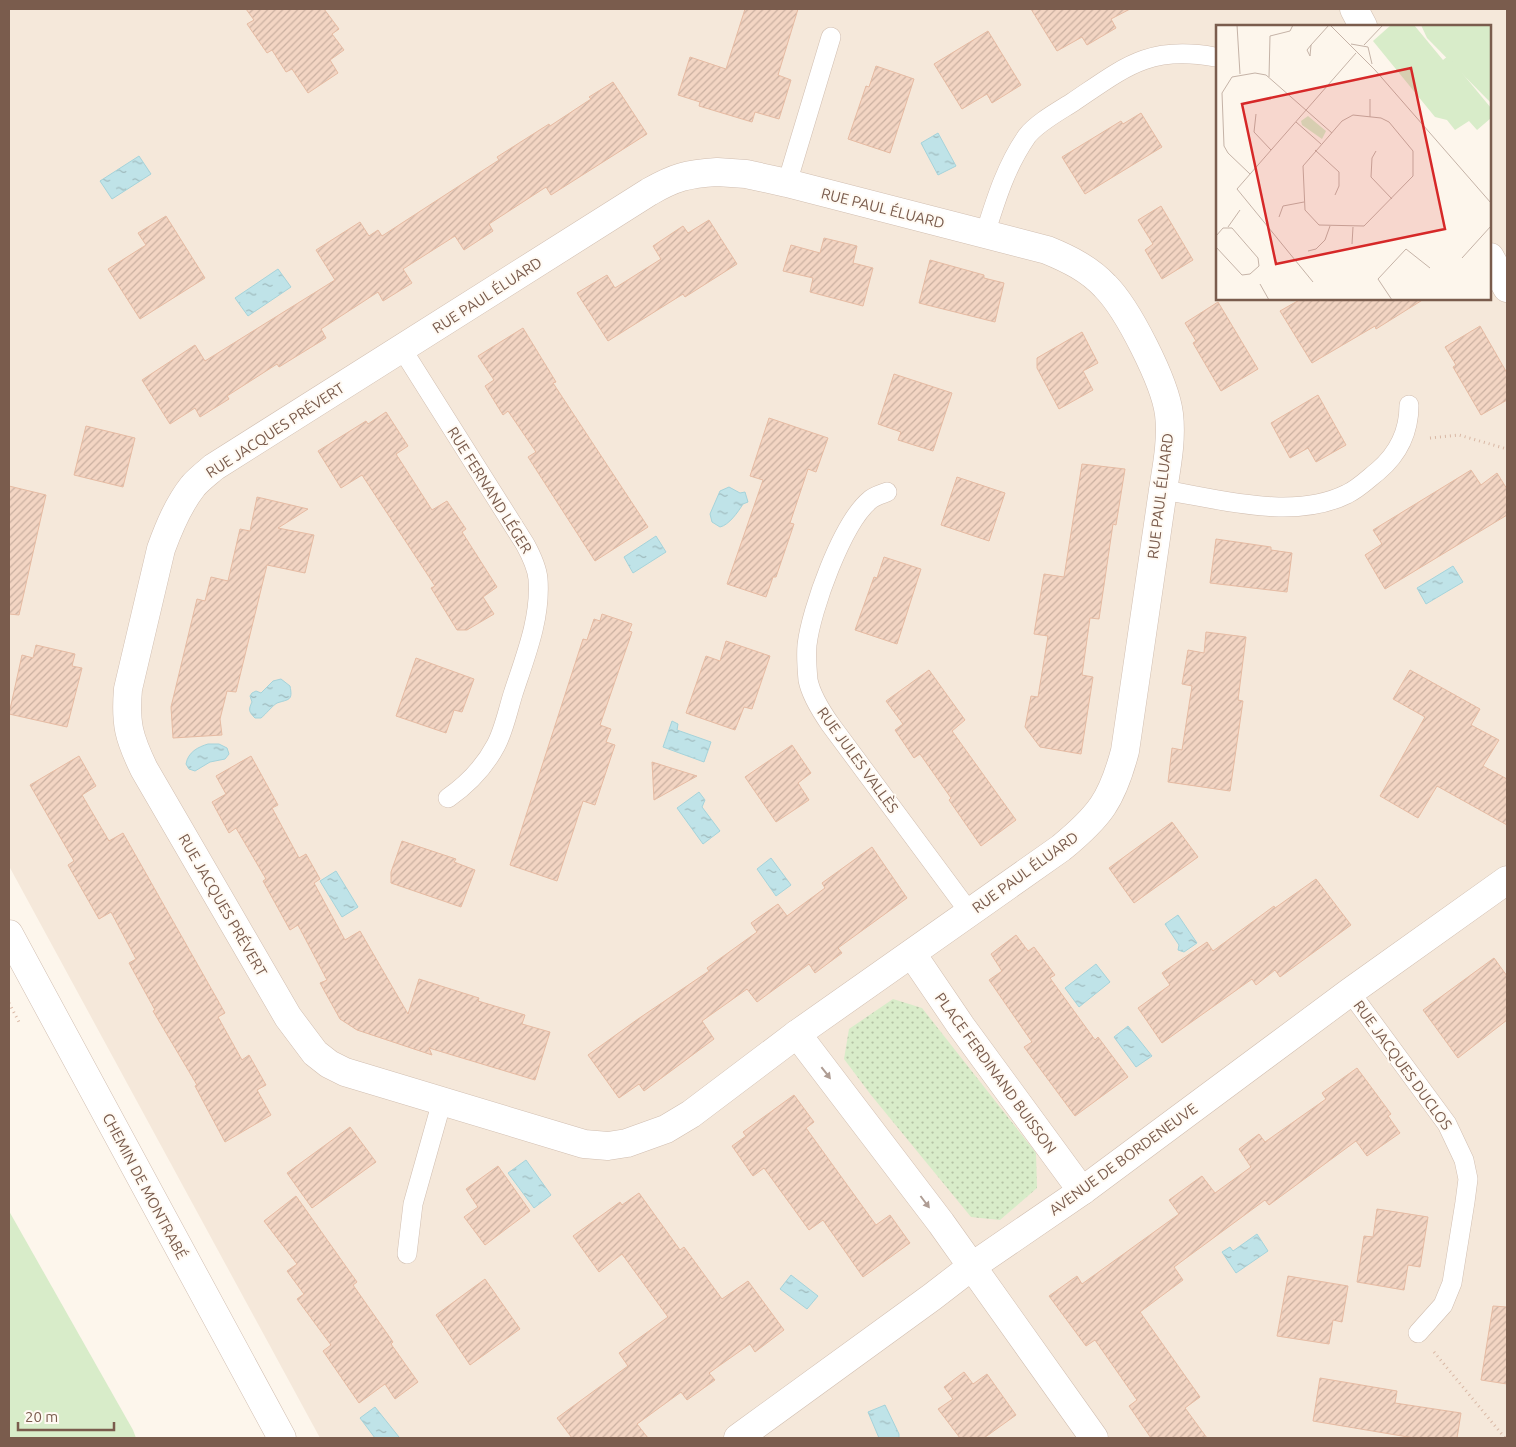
<svg xmlns="http://www.w3.org/2000/svg" width="1516" height="1447" font-family="Ubuntu,sans-serif">
<defs>
<pattern id="grass-dots" width="8" height="8" patternUnits="userSpaceOnUse" patternTransform="scale(1.25)"><rect width="8" height="8" fill="#d8ecc9"/><path d="M2 2h.1M6 6h.1" fill="none" stroke="#b4c2a5" stroke-width="1.8" stroke-linecap="round"/></pattern>
<pattern id="water-ripples" width="26" height="14" patternUnits="userSpaceOnUse" patternTransform="scale(1.25)"><rect width="26" height="14" fill="#bfe3e8"/><path d="M2 4q2-2 4 0t4 0M15 11q2-2 4 0t4 0" fill="none" stroke="#a0bbbe"/></pattern>
<pattern id="building-hatch" width="6" height="6" patternUnits="userSpaceOnUse" patternTransform="scale(1.25)"><rect width="6" height="6" fill="#f3d5c3"/><path d="M-1 1l2-2M0 6l6-6M5 7l2-2" fill="none" stroke="#cab0a1"/></pattern>
</defs>
<rect width="100%" height="100%" fill="#fdf6ec"/>
<path fill="#f5e8da" fill-rule="evenodd" d="M9,9H1507V1438H320L9,866ZM1217,26H1490V299H1217Z"/>
<path fill="url(#grass-dots)" d="M893,999L922,1008L1036,1153L1037,1188L1000,1220L971,1217L871,1095L844,1059L849,1029Z"/>
<path fill="#d8ecc9" d="M9,1211L133,1430L136,1438H9Z"/>
<g fill="url(#water-ripples)" stroke="#a5d3da">
<path d="M938,133L956,166L938,175L921,143Z"/>
<path d="M139,156L151,174L112,199L100,181Z"/>
<path d="M278,269L291,287L248,316L235,298Z"/>
<path d="M729,487L740,493L745,492L748,502L743,504C738,512 729,525 720,527L712,522L710,514L720,491Z"/>
<path d="M656,536L666,552L633,573L624,557Z"/>
<path d="M1453,566L1463,582L1426,604L1417,588Z"/>
<path d="M281,679L290,686C293,701 289,699 277,703C272,706 266,714 261,718H255C249,712 248,710 252,702L250,696L252,693L256,691L261,693L273,681Z"/>
<path d="M672,721L678,724L677,730L711,742L704,762L663,747Z"/>
<path d="M208,744H219L227,748L229,754L225,759L210,762L195,771L189,769L186,764C188,752 198,747 208,744Z"/>
<path d="M699,792L705,800L702,807L720,831L703,844L677,808Z"/>
<path d="M771,858L791,885L776,896L757,869Z"/>
<path d="M336,871L358,907L342,917L320,881Z"/>
<path d="M1178,915L1197,943L1184,952L1178,950L1179,945L1165,924Z"/>
<path d="M1096,964L1110,982L1079,1007L1065,988Z"/>
<path d="M1128,1026L1152,1056L1136,1067L1114,1037Z"/>
<path d="M526,1160L551,1195L534,1208L508,1173Z"/>
<path d="M1257,1234L1268,1251L1236,1273L1222,1252L1230,1247L1233,1251Z"/>
<path d="M791,1275L818,1296L807,1309L780,1289Z"/>
<path d="M885,1405L899,1434V1438H879L868,1412Z"/>
<path d="M375,1407L399,1437L397,1438H375L360,1418Z"/>
</g>
<g fill="url(#building-hatch)" stroke="#e6bba3">
<path d="M246,9H324L339,29L332,34L344,50L330,60L338,73L308,93L292,69L286,72L272,50L267,53L247,24L254,20Z"/>
<path d="M745,9H798L778,75L791,80L779,119L755,112L752,122L699,106L700,102L678,95L690,57L726,69Z"/>
<path d="M1031,9H1130L1111,19L1116,28L1087,45L1082,37L1057,51Z"/>
<path d="M988,31L1021,85L992,103L987,94L962,109L934,64Z"/>
<path d="M876,66L914,79L890,153L848,139L866,86L869,87Z"/>
<path d="M613,82L647,134L551,195L546,187L489,224L493,231L464,250L455,236L403,269L412,283L383,301L378,292L321,329L326,338L279,367L277,364L227,396L229,399L200,417L195,408L170,424L142,380L195,345L205,361L335,280L316,250L360,222L369,236L378,230L382,236L499,160L497,157L549,124L550,126L591,99L589,97Z"/>
<path d="M1141,113L1162,147L1085,194L1062,157L1121,121L1123,124Z"/>
<path d="M1161,206L1193,260L1162,279L1145,250L1153,244L1138,220Z"/>
<path d="M166,216L205,278L140,319L108,269L146,245L138,233Z"/>
<path d="M709,220L737,264L685,297L683,294L608,341L577,293L607,275L615,288L661,259L653,246L683,226L688,233Z"/>
<path d="M824,238L857,246L853,263L873,268L863,306L810,292L813,278L783,271L791,245L820,253Z"/>
<path d="M930,260L984,275V278L1004,283L995,322L919,303Z"/>
<path d="M1301,299H1424L1376,329L1375,326L1312,363L1280,311Z"/>
<path d="M1218,302L1258,369L1221,391L1193,343L1196,341L1185,323Z"/>
<path d="M1480,326L1507,373V400L1481,415L1453,367L1456,365L1445,347Z"/>
<path d="M523,328L556,382L553,383L648,527L595,561L528,457L536,452L508,411L503,415L485,386L494,380L478,356Z"/>
<path d="M1082,332L1098,363L1083,371L1093,390L1059,409L1037,368V358Z"/>
<path d="M894,374L952,393L933,451L898,440L901,432L878,424Z"/>
<path d="M1318,395L1346,445L1316,462L1308,448L1290,458L1271,423Z"/>
<path d="M386,412L408,446L396,454L432,510L447,501L466,529L462,532L497,587L483,597L494,614L467,630H457L431,588L435,586L362,475L341,488L318,451L366,421L368,424Z"/>
<path d="M769,418L828,438L816,472L808,469L790,523L794,524L776,577H773L766,597L727,584L763,480L750,476Z"/>
<path d="M86,426L135,438L123,487L74,475Z"/>
<path d="M1082,464L1125,469L1116,525L1113,524L1099,619L1090,618L1082,675L1093,677L1081,754L1040,747L1025,727L1031,696L1038,697L1048,636L1034,634L1044,574L1064,577Z"/>
<path d="M1471,470L1481,485L1497,473L1507,489V515L1385,589L1365,555L1382,544L1373,530Z"/>
<path d="M957,477L1005,493L989,541L941,525Z"/>
<path d="M9,486L46,495L19,615L9,614Z"/>
<path d="M257,497L308,509L278,528L314,535L305,573L267,565L236,692L227,691L220,719L222,735L173,738L171,707L197,599L205,601L211,577L228,581L240,529L250,531Z"/>
<path d="M1216,539L1271,547V550L1292,553L1287,592L1210,583Z"/>
<path d="M884,557L921,569L897,644L855,630L874,577L877,578Z"/>
<path d="M602,614L632,624L629,631L632,632L600,725L611,729L606,742L615,745L595,805L583,801L557,881L510,865L583,639L587,640L594,619L600,621Z"/>
<path d="M1206,632L1246,637L1238,700L1243,701L1230,791L1168,782L1172,748L1182,750L1192,686L1182,684L1188,650L1204,653Z"/>
<path d="M726,641L770,656L752,709L744,707L735,730L686,713L706,656L720,661Z"/>
<path d="M36,645L75,654L72,666L82,668L67,727L9,714L22,655L33,658Z"/>
<path d="M416,658L474,679L462,712L454,710L446,733L396,716Z"/>
<path d="M929,670L965,720L952,731L1016,820L981,846L949,800L951,798L920,754L914,758L895,730L903,724L886,701Z"/>
<path d="M1410,670L1480,709L1471,725L1499,740L1483,766L1507,779V825L1437,786L1418,818L1380,796L1425,717L1393,699Z"/>
<path d="M792,745L811,773L798,783L809,800L776,822L745,777Z"/>
<path d="M79,756L96,786L82,795L109,841L123,833L225,1013L218,1017L242,1060L249,1055L266,1085L257,1090L271,1115L225,1142L195,1086L197,1085L153,1011L155,1010L129,963L136,959L111,912L99,919L68,865L74,861L30,785Z"/>
<path d="M251,756L278,805L272,808L299,858L306,854L320,879L314,883L345,940L360,931L408,1014L419,979L479,998L478,1001L525,1015L522,1024L550,1032L535,1080L429,1048L432,1055L357,1030L340,1019L320,983L327,980L298,925L290,930L263,881L266,879L236,828L229,833L212,802L226,794L216,776Z"/>
<path d="M652,762L697,776L654,800Z"/>
<path d="M1172,822L1198,857L1134,903L1109,868Z"/>
<path d="M402,841L456,859L454,862L475,870L461,907L391,883V872Z"/>
<path d="M872,847L907,898L838,948L842,953L815,973L809,964L757,1002L747,989L702,1021L714,1039L644,1091L639,1084L619,1098L588,1055L638,1019L709,971L707,968L757,932L751,923L778,904L787,916L825,888L822,883Z"/>
<path d="M1316,879L1351,925L1280,977L1275,970L1256,985L1252,979L1162,1043L1138,1008L1170,985L1162,973L1207,942L1213,951L1274,906L1275,908Z"/>
<path d="M1016,935L1028,951L1034,947L1055,975L1050,978L1095,1040L1098,1037L1128,1077L1075,1116L1024,1047L1032,1042L989,980L1002,971L991,954Z"/>
<path d="M1494,958L1507,976V1020L1458,1058L1423,1010Z"/>
<path d="M1357,1068L1391,1114L1388,1116L1400,1133L1367,1156L1356,1141L1269,1205L1265,1200L1174,1267L1183,1280L1140,1312L1200,1397L1185,1408L1207,1438H1151L1129,1406L1137,1400L1095,1340L1086,1346L1049,1296L1077,1276L1082,1284L1179,1214L1169,1200L1202,1176L1215,1193L1251,1167L1239,1149L1259,1134L1265,1142L1326,1099L1322,1093Z"/>
<path d="M794,1095L814,1122L806,1128L876,1225L890,1215L910,1243L863,1277L823,1220L809,1230L764,1168L753,1176L732,1146L746,1136L743,1132Z"/>
<path d="M350,1127L376,1162L312,1208L287,1173Z"/>
<path d="M498,1166L530,1211L485,1245L464,1217L478,1207L466,1189Z"/>
<path d="M639,1193L680,1250L684,1247L722,1299L748,1281L784,1330L755,1352L750,1344L709,1373L715,1380L687,1400L681,1392L637,1424L648,1438H572L557,1418L628,1366L619,1353L668,1317L622,1254L599,1272L573,1236L620,1202L622,1205Z"/>
<path d="M296,1196L357,1282L353,1285L393,1342L391,1344L418,1382L395,1399L385,1384L359,1403L323,1351L331,1345L297,1299L304,1294L287,1271L297,1264L264,1221Z"/>
<path d="M1377,1209L1428,1217L1420,1267L1408,1265L1404,1290L1357,1282L1364,1236L1373,1237Z"/>
<path d="M1288,1276L1348,1286L1342,1322L1333,1320L1329,1344L1277,1336Z"/>
<path d="M485,1279L520,1329L470,1365L436,1315Z"/>
<path d="M1493,1306L1507,1307V1384L1481,1380Z"/>
<path d="M964,1372L973,1384L987,1374L1016,1415L984,1438H960L938,1409L953,1399L944,1387Z"/>
<path d="M1320,1378L1397,1391L1395,1403L1461,1413L1457,1438H1414L1313,1421Z"/>
</g>
<g fill="none" stroke-linecap="round" stroke-linejoin="round">
<g stroke="#d1beb0" stroke-width="20">
<g id="service">
<path d="M787,183L831,37"/>
<path d="M985,234C996,199 1006,166 1027,136C1037,123 1059,111 1073,102C1125,67 1149,45 1215,57"/>
<path d="M402,349L525,544C531,555 537,567 538,579C541,619 525,657 513,694C508,710 504,730 496,745C485,766 468,784 448,798"/>
<path d="M1163,490C1220,499 1293,521 1347,494C1358,489 1368,479 1378,471C1398,454 1409,432 1409,405"/>
<path d="M887,492C882,494 874,496 870,500C842,523 811,610 807,645C806,657 807,669 808,680C811,695 821,711 830,724L970,913"/>
<path d="M1350,992L1447,1124L1464,1160L1468,1179L1465,1202L1452,1283L1443,1305L1418,1333"/>
<path d="M407,1254L413,1204L442,1101"/>
</g>
</g>
<g stroke="#d1beb0" stroke-width="29">
<g id="minor">
<path d="M1354,9L1363,26"/>
<path d="M717,172L746,174L787,183L1047,250C1069,259 1089,269 1105,286C1128,309 1165,382 1169,414C1172,439 1167,465 1163,490L1125,751C1112,800 1100,816 1061,848L797,1034L691,1114L666,1129L627,1143L608,1146L584,1144L345,1072L329,1064L315,1053L288,1017L144,769C129,738 125,724 128,689L161,549C169,527 178,505 193,486C199,479 207,473 214,467L649,192C675,177 687,174 717,172Z"/>
<path d="M1490,257L1507,288"/>
<path d="M912,954L961,1026L1082,1191"/>
<path d="M797,1034L941,1223L1094,1438"/>
<path d="M738,1438L932,1297L971,1267L1082,1191L1350,992L1507,880"/>
</g>
</g>
<g stroke="#d1beb0" stroke-width="29">
<path id="tertiary" d="M9,934L282,1438"/>
</g>
<g stroke="#d9b8a5" stroke-width="3" stroke-dasharray="1 4" stroke-linecap="butt">
<path d="M1430,438L1459,435L1507,449"/>
<path d="M9,1003L19,1022"/>
<path d="M1434,1352L1505,1438"/>
</g>
<use href="#service" stroke="#fff" stroke-width="19"/>
<use href="#minor" stroke="#fff" stroke-width="28"/>
<use href="#tertiary" stroke="#fff" stroke-width="28"/>
</g>
<defs><path id="oneway-solid" d="M-6-.8H1V-3.2L6.5 0L1 3.2V.8H-6Z" transform="scale(1.25)"/></defs>
<g fill="#af9d94">
<use href="#oneway-solid" transform="translate(826 1073) rotate(52)"/>
<use href="#oneway-solid" transform="translate(925 1202) rotate(53)"/>
</g>
<g text-anchor="middle" dominant-baseline="central" stroke-width="4" stroke-linejoin="round" paint-order="stroke">
<g font-size="15" fill="#7a5c4d" stroke="#fffaf3">
<text transform="translate(883 208) rotate(14)">RUE PAUL ÉLUARD</text>
<text transform="translate(487 295) rotate(-33)">RUE PAUL ÉLUARD</text>
<text transform="translate(275 430) rotate(-33)">RUE JACQUES PRÉVERT</text>
<text transform="translate(490 490) rotate(58)">RUE FERNAND LÉGER</text>
<text transform="translate(1160 496) rotate(-83)">RUE PAUL ÉLUARD</text>
<text transform="translate(858 760) rotate(54)">RUE JULES VALLÈS</text>
<text transform="translate(1025 872) rotate(-36)">RUE PAUL ÉLUARD</text>
<text transform="translate(223 905) rotate(60)">RUE JACQUES PRÉVERT</text>
<text transform="translate(1403 1065) rotate(54)">RUE JACQUES DUCLOS</text>
<text transform="translate(996 1073) rotate(54)">PLACE FERDINAND BUISSON</text>
<text transform="translate(1123 1159) rotate(-36)">AVENUE DE BORDENEUVE</text>
<text transform="translate(145 1186) rotate(62)">CHEMIN DE MONTRABÉ</text>
</g>
</g>
<g transform="translate(1216 25)">
<rect width="275" height="275" fill="#fdf6ec"/>
<path d="M92,91L110,106L106,114L86,100L85,96Z" fill="#d8ecc9"/>
<path d="M205,0H275V78L211,13Z" fill="#d8ecc9"/>
<path d="M175,0H198L227,35L232,31L275,83V93L261,105L253,96L239,105L231,95L219,92L157,16Z" fill="#d8ecc9"/>
<path fill="none" stroke="#c5b3a7" stroke-width="1" d="M21,0L24,49M114,0L159,45L275,178M135,19L152,22L156,39M95,20L94,31L91,25L95,20L113,0M148,20L167,0M53,52L54,11L74,6L77,0M40,89L38,107L55,125M137,90L165,93L173,97L197,126V151L148,201L103,200L89,185L87,141L126,96ZM154,92V74M80,97L105,119M99,125L123,147V161L119,170M160,126L156,133L155,152L176,174M34,149L12,128L8,121L6,68L16,52L39,48L50,50L116,108M63,192L67,181L88,177M12,202L24,185M0,211L7,203H16L42,233L43,241L34,249L26,250L0,222M136,219L137,202M92,226L100,224L109,215L114,201M246,233L275,201M97,257L21,164L140,28M44,259L53,275M176,275L162,254L190,224L214,243"/>
<path fill="#d62828" fill-opacity="0.15" stroke="#d62828" stroke-width="2.5" d="M195,43L229,204L60,239L26,79Z"/>
<rect width="275" height="275" fill="none" stroke="#7a5c4d" stroke-width="2.5"/>
</g>
<rect width="1516" height="1447" fill="none" stroke="#7a5c4d" stroke-width="20"/>
<path d="M18 1422v8h96v-8" fill="none" stroke="#7a5c4d" stroke-width="2.5"/>
<text x="25" y="1422" font-size="15" fill="#7a5c4d" stroke="#fffaf3" stroke-width="4" paint-order="stroke">20 m</text>
</svg>
